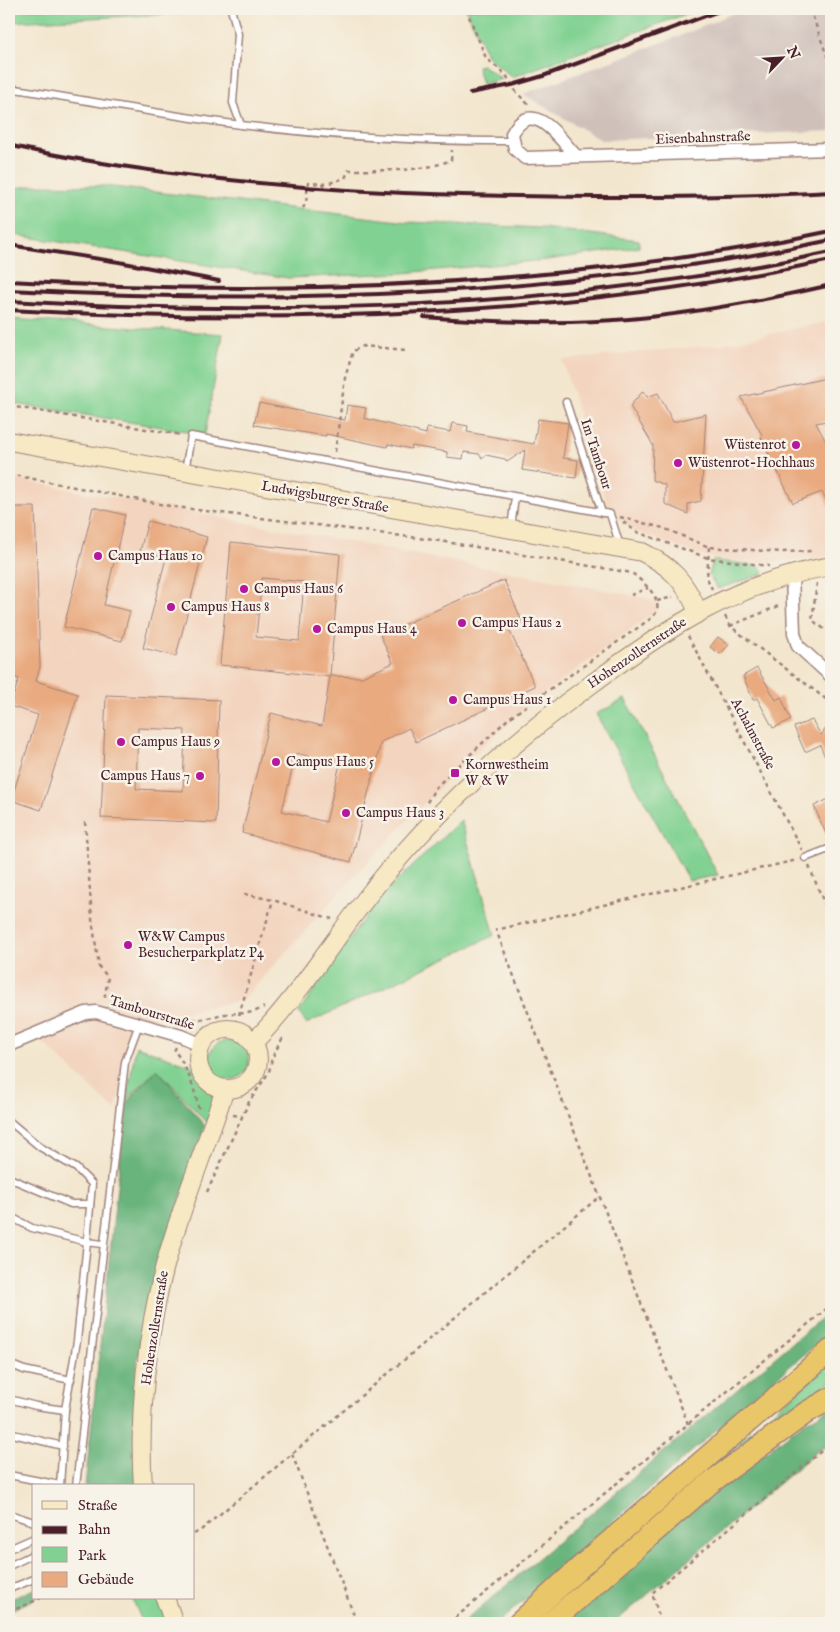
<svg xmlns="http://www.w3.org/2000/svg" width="840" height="1632" font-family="'IM FELL English',serif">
<rect width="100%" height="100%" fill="#f7f3e8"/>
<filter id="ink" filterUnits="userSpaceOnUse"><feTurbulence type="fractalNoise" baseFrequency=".02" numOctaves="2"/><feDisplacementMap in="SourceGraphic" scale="10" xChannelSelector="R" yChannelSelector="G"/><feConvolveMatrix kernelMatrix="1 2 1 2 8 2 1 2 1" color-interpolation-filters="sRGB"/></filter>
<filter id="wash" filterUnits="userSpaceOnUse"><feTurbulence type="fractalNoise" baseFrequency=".0096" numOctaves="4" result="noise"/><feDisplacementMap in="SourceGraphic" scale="20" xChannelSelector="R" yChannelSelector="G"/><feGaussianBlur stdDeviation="1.12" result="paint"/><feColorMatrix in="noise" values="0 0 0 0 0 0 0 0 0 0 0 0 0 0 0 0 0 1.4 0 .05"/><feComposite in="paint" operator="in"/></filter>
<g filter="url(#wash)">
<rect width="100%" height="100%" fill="#f3e6ce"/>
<g fill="#f3d4be">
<path d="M831,321V566L814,569L811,558L761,563L705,557L637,532L610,514L562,360L724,344Z"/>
<path d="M9,478L631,595L657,601L658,609L525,708L457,769L358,872L243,1000L138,1022L115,1110L39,1039L9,1052Z"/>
</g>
<path fill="#cfc0ba" d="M742,9H823L831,30V131L601,140L523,94L690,32Z"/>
<g fill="#81d292" stroke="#66785e">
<path d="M9,9H273L9,22Z"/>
<path d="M466,9H700L512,77L488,57Z"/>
<path d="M482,65L502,79L482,84L477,66Z"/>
<path d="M37,185L105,186L407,222L542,228L639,240V247L547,260L403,273L288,278L9,234V189Z"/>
<path d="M9,319L223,334L205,434L9,403Z"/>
<path d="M713,560L759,566L764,572L763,574L718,589L709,575Z"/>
<path d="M625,699L718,875L689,881L596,714Z"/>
<path d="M461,820L495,935L306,1024L299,1012L376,901Z"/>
<circle cx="229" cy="1060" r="20"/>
<path d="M136,1046L192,1066L215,1100L207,1123L157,1069L126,1101Z"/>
<path d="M831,1363V1382L720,1457Z"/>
<path d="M132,1598H165L174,1623H143Z"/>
</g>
<g fill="#68b47c" stroke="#596a54">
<path d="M157,1069L205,1126L155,1276L137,1363L138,1486H85L126,1104Z"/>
<path d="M831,1310V1332L758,1393L498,1623H462Z"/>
<path d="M831,1408V1444L817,1451L614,1623H563L674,1523L802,1424Z"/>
<path d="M34,1589V1598H37L9,1611V1600Z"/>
</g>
<g id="blocks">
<g fill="#e9aa80" fill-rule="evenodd">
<path d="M831,377V420L816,423L831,451V509L822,492L793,503L761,438L762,435L741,397Z"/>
<path d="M643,391L647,397L658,393L673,422L706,414L701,501L688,504V514L665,504V485L652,480L653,445L630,406Z"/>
<path d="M259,403L345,420L347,405L366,408L364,418L426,434L427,428L450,432L452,423L468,426L467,432L534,444L538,419L568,423L563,458L578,460L576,478L522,470L525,450L507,462L505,459L486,455L482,458L479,454L464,452L463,459L447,457V452L412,446L411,449L388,444L387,447L326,434V436L254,425Z"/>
<path d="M9,507H35L40,667L36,681L78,694L41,810L11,800L38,715L10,706L19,679L9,675Z"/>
<path d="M93,507L125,515L104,605L130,611L122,641L64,627Z"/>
<path d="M148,521L207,537L176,656L143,648L166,558L140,551Z"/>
<path d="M231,542L340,554L330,676L362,677L393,663L380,635L504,580L522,621L508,627L535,686L416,742L409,728L381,742L351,862L242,833L271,713L322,726L330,677L220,665ZM262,578L304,582L299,641L256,637ZM296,753L340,764L326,822L282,811Z"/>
<path d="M718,637L729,645L720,654L710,647Z"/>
<path d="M757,668L776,700L781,697L791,720L773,728L757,698L753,700L743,676Z"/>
<path d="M106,695L219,700L216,823L101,818ZM138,728L185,730L183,791L136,789Z"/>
<path d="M812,720L821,735L831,722V771L820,745L805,752L794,727Z"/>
<path d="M831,798V843H830L814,806Z"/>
</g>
</g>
</g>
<g filter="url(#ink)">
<use href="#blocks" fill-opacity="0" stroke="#9e827c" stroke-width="1"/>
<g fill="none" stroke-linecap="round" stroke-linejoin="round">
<g stroke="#9e827c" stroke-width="9">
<g id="service">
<path d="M231,9L238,34L233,103L241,125"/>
<path d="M9,88C86,100 163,115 241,125C331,136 422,142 513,141"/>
<path d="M566,402L602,513"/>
<path d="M185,471L191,436L610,514L620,546"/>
<path d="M511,528L515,497"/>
<path d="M805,858L831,848"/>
<path d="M9,1121L40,1147L76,1168L92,1184L87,1242L32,1228L9,1216"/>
<path d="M9,1178L71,1204H90"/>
<path d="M9,1364L24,1370L71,1380"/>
<path d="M9,1399L36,1406L65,1410L77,1341L87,1242L102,1244"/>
<path d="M9,1433L63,1446"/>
<path d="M9,1475L60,1485"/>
<path d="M60,1486L65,1410"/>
<path d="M76,1486L125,1062L139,1024"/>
<path d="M9,1514L34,1522"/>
<path d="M9,1549L34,1538"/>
<path d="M9,1566L34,1554"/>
<path d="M9,1589L34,1579"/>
</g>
</g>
<g stroke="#9e827c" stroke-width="15">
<g id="minor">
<path d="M576,156C559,138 532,96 512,134L515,149L525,158L831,149"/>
<path d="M792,573L794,633L798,646L831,676"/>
<path d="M9,1045L86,1013L96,1012L181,1036L202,1045"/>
</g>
</g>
<g stroke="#9e827c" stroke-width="20">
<g id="secondary">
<path d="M9,441L642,552C672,567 685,581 698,612"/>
<circle cx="228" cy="1059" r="30"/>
<path d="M253,1043C301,994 336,935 379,882C440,807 511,743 589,686C665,629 736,582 831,566"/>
<path d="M143,1486C138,1416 147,1330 166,1262C182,1204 206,1147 225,1089"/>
<path d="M165,1598L174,1623"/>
</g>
</g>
<g stroke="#9e827c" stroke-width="24">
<g id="trunk">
<path d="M519,1623L587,1561L831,1350"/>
<path d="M550,1623L710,1483L807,1412L831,1398"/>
</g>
</g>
<g stroke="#9e827c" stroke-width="2.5" stroke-dasharray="4 4" stroke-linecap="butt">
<path d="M466,9L486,58L506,75L516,92L530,106"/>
<path d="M810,9L831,67"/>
<path d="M303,208L306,203L308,183L326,184L345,178L349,170C383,170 419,173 451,160L452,150"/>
<path d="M9,406L182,435"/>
<path d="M335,452L345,378L353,351L364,346L405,350"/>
<path d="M9,474L175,507L434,540L632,573C644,583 667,601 653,617L509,718L436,787L426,804"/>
<path d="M620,517L663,528L709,547L782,552L811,551L812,553"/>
<path d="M623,522L637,532L708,558L769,566"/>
<path d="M709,547L707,578L712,589"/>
<path d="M817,583L812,620L831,634"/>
<path d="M631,595L648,588"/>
<path d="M657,601L673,597"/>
<path d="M725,616L730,626L831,703"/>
<path d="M730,626L781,605"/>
<path d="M688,636L802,850"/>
<path d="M85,822L92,919L99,967L108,977L104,1001"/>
<path d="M809,866L831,920"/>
<path d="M244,894L273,900L332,919"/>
<path d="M239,1015L273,900"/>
<path d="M187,1024L190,1019C203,1021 212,1016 225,1014C240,1012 250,1016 264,1007"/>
<path d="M176,1047L174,1051C185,1061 196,1092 198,1107L204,1108"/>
<path d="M233,1115L242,1116"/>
<path d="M207,1192L249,1102L269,1072L272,1058L282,1039L280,1037"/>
<path d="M688,1424L496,930L797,860"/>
<path d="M292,1454L357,1623"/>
<path d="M194,1534L201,1530L599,1197"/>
<path d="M9,1612L41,1598"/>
<path d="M449,1623L831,1305"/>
<path d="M661,1623L652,1593L820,1452L831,1448"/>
</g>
<use href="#service" stroke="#fff" stroke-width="6"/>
<use href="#minor" stroke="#fff" stroke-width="12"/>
<use href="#secondary" stroke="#f6e9c3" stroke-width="18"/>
<use href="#trunk" stroke="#e9c769" stroke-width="21"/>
<g stroke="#4a1f2b" stroke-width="4">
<path d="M470,93L512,85L543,76L724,9"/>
<path d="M9,145C44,154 79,159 115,165C230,183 345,192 462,195C585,198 708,199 831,192"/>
<path d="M9,245L119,262L219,281"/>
<path d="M9,281C283,297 561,288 831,231"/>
<path d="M9,290C283,305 561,297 831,240"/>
<path d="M9,301C283,317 562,309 831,252"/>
<path d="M9,310C283,325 562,317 831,260"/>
<path d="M424,317C492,322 561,325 629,319C697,313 765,300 831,285"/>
</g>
</g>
</g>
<g fill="#b5179e" stroke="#f7f3e8" stroke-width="2">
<circle cx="796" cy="445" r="5"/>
<circle cx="678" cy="463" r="5"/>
<circle cx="98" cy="556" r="5"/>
<circle cx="244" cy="589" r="5"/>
<circle cx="171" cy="607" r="5"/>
<circle cx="462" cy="623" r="5"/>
<circle cx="317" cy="629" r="5"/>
<circle cx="453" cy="700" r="5"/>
<circle cx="121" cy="742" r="5"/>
<circle cx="276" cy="762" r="5"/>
<rect x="450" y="768" width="10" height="10" rx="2.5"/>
<circle cx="200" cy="776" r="5"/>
<circle cx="346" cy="813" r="5"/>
<circle cx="128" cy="945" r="5"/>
</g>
<g text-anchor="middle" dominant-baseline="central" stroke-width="5" stroke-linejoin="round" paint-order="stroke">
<g font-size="14" fill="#4a1f2b" stroke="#f7f3e8">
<text transform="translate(703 138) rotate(-2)">Eisenbahnstraße</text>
<text transform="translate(596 454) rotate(72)">Im Tambour</text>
<text transform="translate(325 497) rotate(10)">Ludwigsburger Straße</text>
<text transform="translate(637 653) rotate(-34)">Hohenzollernstraße</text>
<text transform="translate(753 734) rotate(62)">Achalmstraße</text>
<text transform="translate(152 1013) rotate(17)">Tambourstraße</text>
<text transform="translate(155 1328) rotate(-81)">Hohenzollernstraße</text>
</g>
<g font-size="14" fill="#4a1f2b" stroke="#f7f3e8" text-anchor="start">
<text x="786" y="445" text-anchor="end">Wüstenrot</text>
<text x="688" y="463">Wüstenrot-Hochhaus</text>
<text x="108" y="556">Campus Haus 10</text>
<text x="254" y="589">Campus Haus 6</text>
<text x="181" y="607">Campus Haus 8</text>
<text x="472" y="623">Campus Haus 2</text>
<text x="327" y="629">Campus Haus 4</text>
<text x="463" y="700">Campus Haus 1</text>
<text x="131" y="742">Campus Haus 9</text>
<text x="286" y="762">Campus Haus 5</text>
<text x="465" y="765">Kornwestheim<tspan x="465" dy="16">W &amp; W</tspan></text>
<text x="190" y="776" text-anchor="end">Campus Haus 7</text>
<text x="356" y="813">Campus Haus 3</text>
<text x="138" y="937">W&amp;W Campus<tspan x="138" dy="16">Besucherparkplatz P4</tspan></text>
</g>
</g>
<rect width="840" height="1632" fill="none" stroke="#f7f3e8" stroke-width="30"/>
<rect x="32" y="1484" width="162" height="115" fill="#f7f3e8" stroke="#b29e9c"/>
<rect x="42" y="1501" width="25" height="8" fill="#f6e9c3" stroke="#b29e9c"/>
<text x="78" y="1510" font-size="15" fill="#4a1f2b">Straße</text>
<rect x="42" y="1526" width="25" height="8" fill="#4a1f2b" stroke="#b29e9c"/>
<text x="78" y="1534" font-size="15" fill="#4a1f2b">Bahn</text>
<rect x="42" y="1547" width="25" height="15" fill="#81d292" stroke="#b29e9c"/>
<text x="78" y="1560" font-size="15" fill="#4a1f2b">Park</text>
<rect x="42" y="1572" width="25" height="15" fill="#e9aa80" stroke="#b29e9c"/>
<text x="78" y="1584" font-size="15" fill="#4a1f2b">Gebäude</text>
<g transform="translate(782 58) rotate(65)" stroke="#f7f3e8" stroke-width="4" paint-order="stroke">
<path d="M0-4L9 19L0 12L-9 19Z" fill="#4a1f2b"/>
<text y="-8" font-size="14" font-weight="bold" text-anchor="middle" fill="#4a1f2b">N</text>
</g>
</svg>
